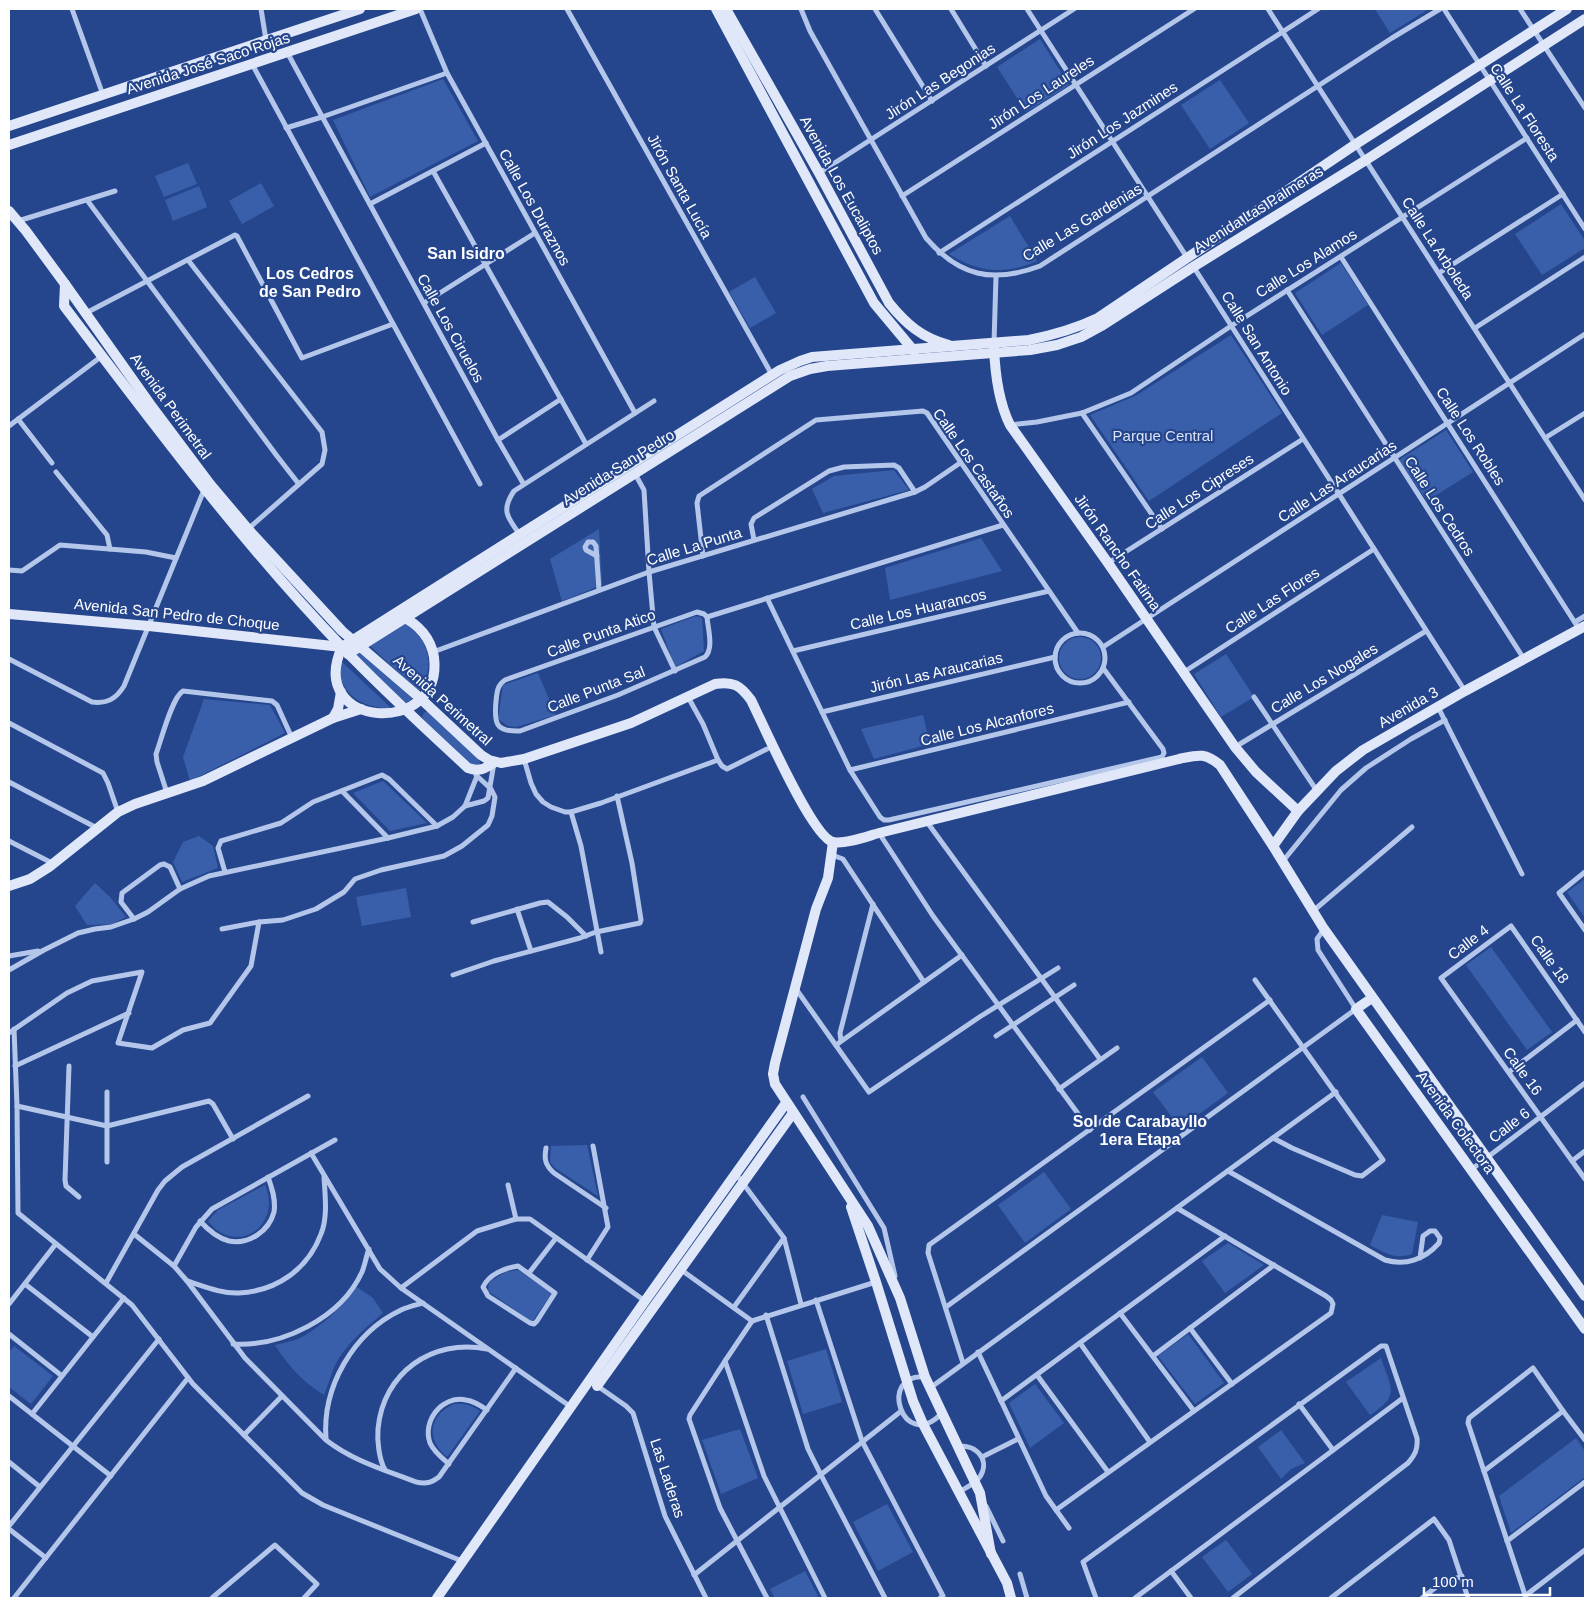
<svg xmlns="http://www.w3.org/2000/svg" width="1594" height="1607" font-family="Arial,sans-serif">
<rect width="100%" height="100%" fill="#25468d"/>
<g fill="#395faa">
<path d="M1375,9H1429L1390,33Z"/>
<path d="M1040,39L1069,85L1026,112L997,67Z"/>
<path d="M443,79L478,141L370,197L333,120Z"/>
<path d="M1220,80L1249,123L1210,149L1181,105Z"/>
<path d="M188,163L197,184L164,197L155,176Z"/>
<path d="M261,183L274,206L242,224L229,201Z"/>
<path d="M199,186L207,207L173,221L165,200Z"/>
<path d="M1561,204L1585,241V248L1542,275L1515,234Z"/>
<path d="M1010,216L1037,261C1004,275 979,273 949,254Z"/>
<path d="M1341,263L1368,305L1322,335L1295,293Z"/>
<path d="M755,277L776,313L750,328L729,292Z"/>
<path d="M1231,335L1282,413L1149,501L1090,415L1137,395Z"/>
<path d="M1446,430L1473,472L1427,501L1399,460Z"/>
<path d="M894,470L909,490L823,513L812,489L834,476Z"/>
<path d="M599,529L602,585L562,601L550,559Z"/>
<path d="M981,538L1002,571L890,600L885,568Z"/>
<path d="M696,616L702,618L704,651L675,667L661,629Z"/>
<path d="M405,624C429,637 436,669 419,691L370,646Z"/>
<circle cx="1080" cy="658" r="21"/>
<path d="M360,650L412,697V699L407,703L404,701L357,658L356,656L357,652Z"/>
<path d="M1226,654L1254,697L1221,717L1194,674Z"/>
<path d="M338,658L391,708C370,709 348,700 340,678C339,672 339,665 338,658Z"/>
<path d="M538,673L556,715L516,727L508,726L498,719L503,685Z"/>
<path d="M204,699L270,705L285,733L190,781L183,757Z"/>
<path d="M425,712H428L479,759L480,764L477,766L472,765L424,720L422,716Z"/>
<path d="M923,715L930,744L874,759L861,729Z"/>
<path d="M383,781L427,823L390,831L353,793Z"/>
<path d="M199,836L213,846L218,868L182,882L173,862L183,842Z"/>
<path d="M1585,879V918L1567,892Z"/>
<path d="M95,883L110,897L126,917L112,924L87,925L75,906Z"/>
<path d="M406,888L411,917L362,926L356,897Z"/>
<path d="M1491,947L1552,1032L1527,1050L1466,965Z"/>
<path d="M1202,1057L1228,1093L1180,1128L1153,1092Z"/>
<path d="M587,1145L598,1196L555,1168L550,1162L551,1146Z"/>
<path d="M1044,1172L1071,1209L1025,1243L998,1205Z"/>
<path d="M265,1185C283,1228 234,1256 208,1221L218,1210Z"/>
<path d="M1382,1215L1418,1222L1412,1254C1394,1260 1386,1253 1370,1245Z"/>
<path d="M1228,1243L1264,1265L1225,1293L1202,1261Z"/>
<path d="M518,1270L552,1293L532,1322L488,1291L489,1282L506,1272Z"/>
<path d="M357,1287L373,1298L383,1313C365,1328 346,1344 335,1365C331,1375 328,1385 324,1395C302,1381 289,1367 275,1345C283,1343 294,1341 302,1337C324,1325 342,1306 357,1287Z"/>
<path d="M1188,1334L1224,1383L1195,1404L1158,1356Z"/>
<path d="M14,1346L53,1376L31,1404L9,1387V1352Z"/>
<path d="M826,1349L842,1402L803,1414L787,1361Z"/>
<path d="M1381,1358C1391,1389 1401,1395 1370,1415L1346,1382Z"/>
<path d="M1035,1384L1064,1423L1030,1448L1009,1403Z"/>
<path d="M454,1404C465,1403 471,1405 480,1411L447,1457C425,1439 429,1415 454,1404Z"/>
<path d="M740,1429L758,1478L721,1494L702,1440Z"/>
<path d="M1281,1430L1305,1463L1291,1469L1281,1479L1258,1447Z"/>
<path d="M1576,1438L1585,1451V1477L1511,1533L1499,1496Z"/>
<path d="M887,1504L913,1552L878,1571L853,1522Z"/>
<path d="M1226,1540L1252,1574L1228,1592L1202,1557Z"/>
<path d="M805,1571L819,1598H775L770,1589Z"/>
</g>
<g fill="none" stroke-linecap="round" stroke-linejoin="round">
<g stroke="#b4c7eb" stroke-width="5">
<path d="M72,9L103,95"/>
<path d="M261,9L266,40"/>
<path d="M420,9L447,73L635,413"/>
<path d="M567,9L772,375"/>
<path d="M801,9L810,31L926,238C959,276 992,284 1040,266L1392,38L1440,9"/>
<path d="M875,9L932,101"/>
<path d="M951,9L986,66"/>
<path d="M1027,9L1188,259"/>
<path d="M1268,9L1585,500"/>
<path d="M1444,9L1585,229"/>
<path d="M1520,9L1585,108"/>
<path d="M287,52L498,440L523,483"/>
<path d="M252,64L480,484"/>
<path d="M286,128L322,117L447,73"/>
<path d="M433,171L586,444"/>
<path d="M819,173L1074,9"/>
<path d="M902,196L1194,9"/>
<path d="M87,200L277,456L298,483"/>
<path d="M370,204L486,143"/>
<path d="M18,221L115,191"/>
<path d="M939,253L1318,9"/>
<path d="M1341,257L1579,629"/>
<path d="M188,260L322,432L325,450L322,464L248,529"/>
<path d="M1193,266L1465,691"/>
<path d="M1439,273L1563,194"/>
<path d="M1287,290L1524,659"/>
<path d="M424,303L535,233"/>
<path d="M86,313L235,235L237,236L302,358L393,324"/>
<path d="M1475,328L1585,257"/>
<path d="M994,343L996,276"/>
<path d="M1082,413L1162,529"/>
<path d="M18,419L52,463"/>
<path d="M1010,425L1037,422L1082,413L1131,393L1231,326L1527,138"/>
<path d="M9,426L102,356"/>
<path d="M1545,438L1585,413"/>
<path d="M498,440L561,399"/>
<path d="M56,472L107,535L110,549"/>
<path d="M634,472L644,490L649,572L654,627L675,671"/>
<path d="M520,535C507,517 501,510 514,491L654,401"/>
<path d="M754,540L751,524L754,518L829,471L844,467L894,465L899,468L915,492"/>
<path d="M597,556L586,550L585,547L588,542H593L596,546L599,590"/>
<path d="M703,556L697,503L699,496L816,420L923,411L927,413L1078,633"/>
<path d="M1108,563L1303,439"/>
<path d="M9,570L22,571L60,545L146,552L176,558"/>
<path d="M767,598L850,770L880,817L884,820H889L1162,757L1164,753L1163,749L1103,668"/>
<path d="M697,612L704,614L707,617C708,629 714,649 705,657L618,695L520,731C495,732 494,723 496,701C497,693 497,685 505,680Z"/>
<path d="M707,617L1003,525"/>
<path d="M1575,622L1585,616"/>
<circle cx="1080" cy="658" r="25"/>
<path d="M1103,647L1585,334"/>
<path d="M793,651L1049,591"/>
<path d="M433,652L649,572L915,492L925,487L960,463"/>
<path d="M9,659L92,702C107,704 116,699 124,686L204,490"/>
<path d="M1184,672L1374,549"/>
<path d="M688,697L703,724L718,760"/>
<path d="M1254,697L1317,791"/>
<path d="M1438,707L1522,874"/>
<path d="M822,712L1055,657"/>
<path d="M9,723L103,773L108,783L118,812"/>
<path d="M1235,747L1426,631"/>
<path d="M524,759L531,783L536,794L543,802L551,807L565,812H571L601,803L718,760L722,766L727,769L767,749"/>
<path d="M850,770L1129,702"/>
<path d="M9,782L97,828"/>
<path d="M342,791L388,838"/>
<path d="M167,793L157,762L156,754C161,741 172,697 183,691L272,701L277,705L292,738"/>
<path d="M465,806L484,801L488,798L494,763"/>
<path d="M571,812L581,846L601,952"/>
<path d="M927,822L1100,1059"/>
<path d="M879,833L933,916L1090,1130"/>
<path d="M9,841L52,863"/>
<path d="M832,855L843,859L924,982"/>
<path d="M1283,861L1341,790L1366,768L1411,739L1445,720"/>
<path d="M225,872L218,848L221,841L281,823L313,802L382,775L389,779L437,826"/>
<path d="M1585,872L1559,893L1585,930"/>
<path d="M517,909L531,951"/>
<path d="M1313,911L1412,827"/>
<path d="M134,919L121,902L122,893L160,865L164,864L170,867L180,889"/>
<path d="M473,922L540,903L548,902L567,917L586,936"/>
<path d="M222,929L259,922L283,920L316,909L344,892L355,879L381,870L444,856L462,846L488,825L492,816L495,797L491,789L476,775"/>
<path d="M9,956L38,951"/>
<path d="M9,970L44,950L78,933L95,929L111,927L134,919L148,912L180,889L209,876L388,838L437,826L453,817L465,806L477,776"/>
<path d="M453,975L494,961L580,938L596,932L640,923L641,920L632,863L617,796"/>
<path d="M1255,980L1383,1160L1362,1176L1355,1175L1292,1148L1273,1138"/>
<path d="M796,989L869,1092L981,1016L1058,968"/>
<path d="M14,1029L17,1106L18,1213L132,1305L193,1384L302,1493L323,1505L462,1561"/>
<path d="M1585,1032L1511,926L1441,978L1585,1179"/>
<path d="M9,1033L67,993L92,981L142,972L118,1043L152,1048L183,1030L210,1023L251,966L259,922"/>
<path d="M996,1036L1074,985"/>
<path d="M841,1041L840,1033L873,904"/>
<path d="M836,1045L962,955"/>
<path d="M15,1066L129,1013"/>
<path d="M69,1066L65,1180L66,1186L79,1197"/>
<path d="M1509,1072L1577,1020"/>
<path d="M1059,1089L1117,1048"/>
<path d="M803,1097L884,1228L895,1276"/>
<path d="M17,1106L107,1126L209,1101L213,1104L233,1139"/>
<path d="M546,1148C544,1159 545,1165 554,1173L606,1208"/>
<path d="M311,1153L380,1269L401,1288L571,1407"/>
<path d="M1572,1161L1585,1151"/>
<path d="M107,1162V1092"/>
<path d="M1472,1169L1585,1083"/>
<path d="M1228,1171L1385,1260C1406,1266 1425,1259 1439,1243L1440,1238L1435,1231H1430L1423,1236L1420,1258"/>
<path d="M736,1174L784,1238L801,1304"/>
<path d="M508,1185L516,1219"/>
<path d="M200,1221C208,1230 217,1238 229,1241C249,1245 269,1231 274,1212C276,1200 272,1188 268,1177"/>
<path d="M134,1234L174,1266L187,1281L245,1358L326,1440C353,1461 385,1470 416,1482C426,1484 431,1483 439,1477L516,1368"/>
<path d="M587,1260L608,1227L593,1146"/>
<path d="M174,1266L196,1227L212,1209L335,1140"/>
<path d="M518,1266L555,1293L537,1321L534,1324L530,1323L488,1296L483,1287C489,1274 505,1268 518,1266Z"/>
<path d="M680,1269L752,1321"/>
<path d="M529,1273L556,1238"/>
<path d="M187,1281C203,1286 222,1294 239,1293C277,1291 308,1269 321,1234C328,1217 325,1195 324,1177"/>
<path d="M106,1283L158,1190L165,1181L182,1167L308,1096"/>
<path d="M25,1284L93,1337"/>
<path d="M401,1288L477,1231L516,1219H530L645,1301"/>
<path d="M816,1300L862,1441L943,1596L940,1598"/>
<path d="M9,1304L55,1245"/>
<path d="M734,1307L784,1238"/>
<path d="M946,1307L1356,1009L1318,950L1317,939L1324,929"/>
<path d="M1120,1313L1194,1411"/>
<path d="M766,1315L808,1449L821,1475L885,1598"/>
<path d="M1190,1328L1232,1384"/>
<path d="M9,1334L62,1376"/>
<path d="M1080,1343L1150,1442"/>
<path d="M233,1344C282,1347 341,1318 362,1272C365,1265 366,1257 369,1249"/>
<path d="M978,1352L1046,1496L1069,1528"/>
<path d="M1153,1356L1274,1265"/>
<path d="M725,1361L690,1415L689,1419L720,1508L767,1598"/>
<path d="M963,1363L928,1253L929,1245L1270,1000"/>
<path d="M1037,1375L1108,1472"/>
<path d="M925,1377C877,1373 903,1453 941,1414"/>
<path d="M596,1385L626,1406L633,1413L665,1516L706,1598"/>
<path d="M930,1388L1336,1092"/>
<path d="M9,1396L111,1476"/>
<path d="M1001,1401L1225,1236"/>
<path d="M1299,1404L1333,1450"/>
<path d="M32,1414L124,1298"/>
<path d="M244,1435L282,1396"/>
<path d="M326,1439C322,1387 353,1333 401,1310C407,1307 416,1305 423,1303"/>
<path d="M957,1447C974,1443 990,1458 981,1475C976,1484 967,1487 959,1492"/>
<path d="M982,1457L1018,1439"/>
<path d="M9,1462L40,1487"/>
<path d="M449,1464C442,1458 434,1452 430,1443C422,1421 442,1395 466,1400C474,1401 480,1405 487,1410"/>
<path d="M385,1470C379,1459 377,1441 378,1429C383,1373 432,1338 487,1349"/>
<path d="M1484,1471L1563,1411"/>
<path d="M986,1506L1003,1541"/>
<path d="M1056,1510L1331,1313L1333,1304L1331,1300L1326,1296L1177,1208"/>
<path d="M9,1526L159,1339"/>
<path d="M9,1529L46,1558"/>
<path d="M1507,1541L1585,1482"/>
<path d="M1171,1571L1191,1598"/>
<path d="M1020,1574L1027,1598"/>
<path d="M694,1575L900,1412"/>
<path d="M1525,1596L1585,1550"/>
<path d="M14,1598L188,1378"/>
<path d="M212,1598L275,1545L317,1584L304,1598"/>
<path d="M825,1598L764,1476L725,1361L752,1321L876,1282"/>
<path d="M1096,1598L1083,1562L1381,1346H1386L1417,1438C1418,1449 1415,1455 1408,1463L1233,1598"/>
<path d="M1135,1598L1403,1398"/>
<path d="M1331,1598L1434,1519L1449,1540L1468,1598"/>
<path d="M1422,1598L1440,1584L1462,1576"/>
<path d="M1526,1598L1468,1423L1469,1418L1533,1368L1563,1411L1585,1440"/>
</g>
<g stroke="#dfe7f9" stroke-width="10">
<path d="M716,9L874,303L914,351"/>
<path d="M726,9L819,173L889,303C906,324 922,338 949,345"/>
<path d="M9,126L360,9"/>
<path d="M9,145L416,9"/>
<path d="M9,211L26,231L65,284L150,404L210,484L248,529L342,631L420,698L481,755L489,760L501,763L524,759L631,723L715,684C733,681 740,685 751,700C763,724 812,837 833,842C844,845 868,836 879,833L1179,759C1198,755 1204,752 1220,765L1273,846L1324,929L1585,1296"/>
<path d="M65,284L64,306C152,422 241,542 342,647C382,689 425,728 468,768C479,772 485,769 495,762"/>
<path d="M994,347C995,373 998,401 1010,425L1108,563L1235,747L1256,772L1298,811"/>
<path d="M9,614L149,626L342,647"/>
<path d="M342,647L780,370L800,361L812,357L1029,340C1053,335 1075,329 1098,318L1356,144L1567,9"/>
<path d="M342,647C305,729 444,738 434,657C431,639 419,624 402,617"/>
<path d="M348,654L790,376L810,369L827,366L1030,350L1057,345L1081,337L1103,325L1193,267L1366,160L1585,19"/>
<path d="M333,718L338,709L341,692"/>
<path d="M833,842L828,878L816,909L775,1063L773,1074L775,1084L868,1226L900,1298L925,1377L980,1493L991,1554"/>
<path d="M1273,846L1298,811L1336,771L1363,750L1465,691L1585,626"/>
<path d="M9,886L30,879L49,867L118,812L135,804L203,781L333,718L361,709"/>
<path d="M1372,998L1356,1009L1585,1329"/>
<path d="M851,1207L876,1282L913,1401L923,1424L1007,1583L1011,1598"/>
<path d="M597,1386L793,1113"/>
<path d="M437,1598L645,1301L786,1103"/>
</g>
</g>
<g text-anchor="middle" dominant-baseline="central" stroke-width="4.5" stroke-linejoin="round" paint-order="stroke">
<g font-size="15" fill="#fff" stroke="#25468d">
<text transform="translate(208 63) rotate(-18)">Avenida José Saco Rojas</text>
<text transform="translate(940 81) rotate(-33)">Jirón Las Begonias</text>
<text transform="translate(1041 92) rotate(-33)">Jirón Los Laureles</text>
<text transform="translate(1525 112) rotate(57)">Calle La Floresta</text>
<text transform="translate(1122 120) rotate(-33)">Jirón Los Jazmines</text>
<text transform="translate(842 185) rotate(61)">Avenida Los Eucaliptos</text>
<text transform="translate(680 186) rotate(61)">Jirón Santa Lucía</text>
<text transform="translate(535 207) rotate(61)">Calle Los Duraznos</text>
<text transform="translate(1258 209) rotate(-32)">Avenida Las Palmeras</text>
<text transform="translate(1082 222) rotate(-31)">Calle Las Gardenias</text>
<text transform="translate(1438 248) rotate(57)">Calle La Arboleda</text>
<text transform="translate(1306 263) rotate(-32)">Calle Los Alamos</text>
<text transform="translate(451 328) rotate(61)">Calle Los Ciruelos</text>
<text transform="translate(1257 343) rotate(58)">Calle San Antonio</text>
<text transform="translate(171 406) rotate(54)">Avenida Perimetral</text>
<text transform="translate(1471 436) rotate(57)">Calle Los Robles</text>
<text transform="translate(974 463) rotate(55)">Calle Los Castaños</text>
<text transform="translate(618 467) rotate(-32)">Avenida San Pedro</text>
<text transform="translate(1337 481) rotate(-33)">Calle Las Araucarias</text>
<text transform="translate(1199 491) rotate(-33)">Calle Los Cipreses</text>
<text transform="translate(1440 506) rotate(57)">Calle Los Cedros</text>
<text transform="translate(694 546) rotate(-17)">Calle La Punta</text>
<text transform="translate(1118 552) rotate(55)">Jirón Rancho Fatima</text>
<text transform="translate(1272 600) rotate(-33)">Calle Las Flores</text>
<text transform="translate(918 609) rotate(-13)">Calle Los Huarancos</text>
<text transform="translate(177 614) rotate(6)">Avenida San Pedro de Choque</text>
<text transform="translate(601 633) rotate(-20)">Calle Punta Atico</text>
<text transform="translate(936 672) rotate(-13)">Jirón Las Araucarias</text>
<text transform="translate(1324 678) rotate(-31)">Calle Los Nogales</text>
<text transform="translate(596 689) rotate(-21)">Calle Punta Sal</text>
<text transform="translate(443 700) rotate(42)">Avenida Perimetral</text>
<text transform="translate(1408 707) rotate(-30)">Avenida 3</text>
<text transform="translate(987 724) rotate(-14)">Calle Los Alcanfores</text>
<text transform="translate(1468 942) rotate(-37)">Calle 4</text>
<text transform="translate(1550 959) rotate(55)">Calle 18</text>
<text transform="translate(1523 1071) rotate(54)">Calle 16</text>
<text transform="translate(1456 1122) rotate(54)">Avenida Colectora</text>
<text transform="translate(1509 1125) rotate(-37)">Calle 6</text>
<text transform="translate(668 1478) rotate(72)">Las Laderas</text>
</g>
<g font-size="15" fill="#d9e3f8" stroke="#25468d">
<text x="1163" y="435">Parque Central</text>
</g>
<g font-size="16" font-weight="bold" fill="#fff" stroke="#25468d">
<text x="466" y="253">San Isidro</text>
<text x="310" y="273">Los Cedros<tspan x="310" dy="18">de San Pedro</tspan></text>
<text x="1140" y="1121">Sol de Carabayllo<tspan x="1140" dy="18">1era Etapa</tspan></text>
</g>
</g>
<rect width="1594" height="1607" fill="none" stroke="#ffffff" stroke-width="20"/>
<path d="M1424 1587v8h126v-8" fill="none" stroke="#ffffff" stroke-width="2.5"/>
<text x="1432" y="1587" font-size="15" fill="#ffffff" stroke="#25468d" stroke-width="4" paint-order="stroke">100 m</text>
</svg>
